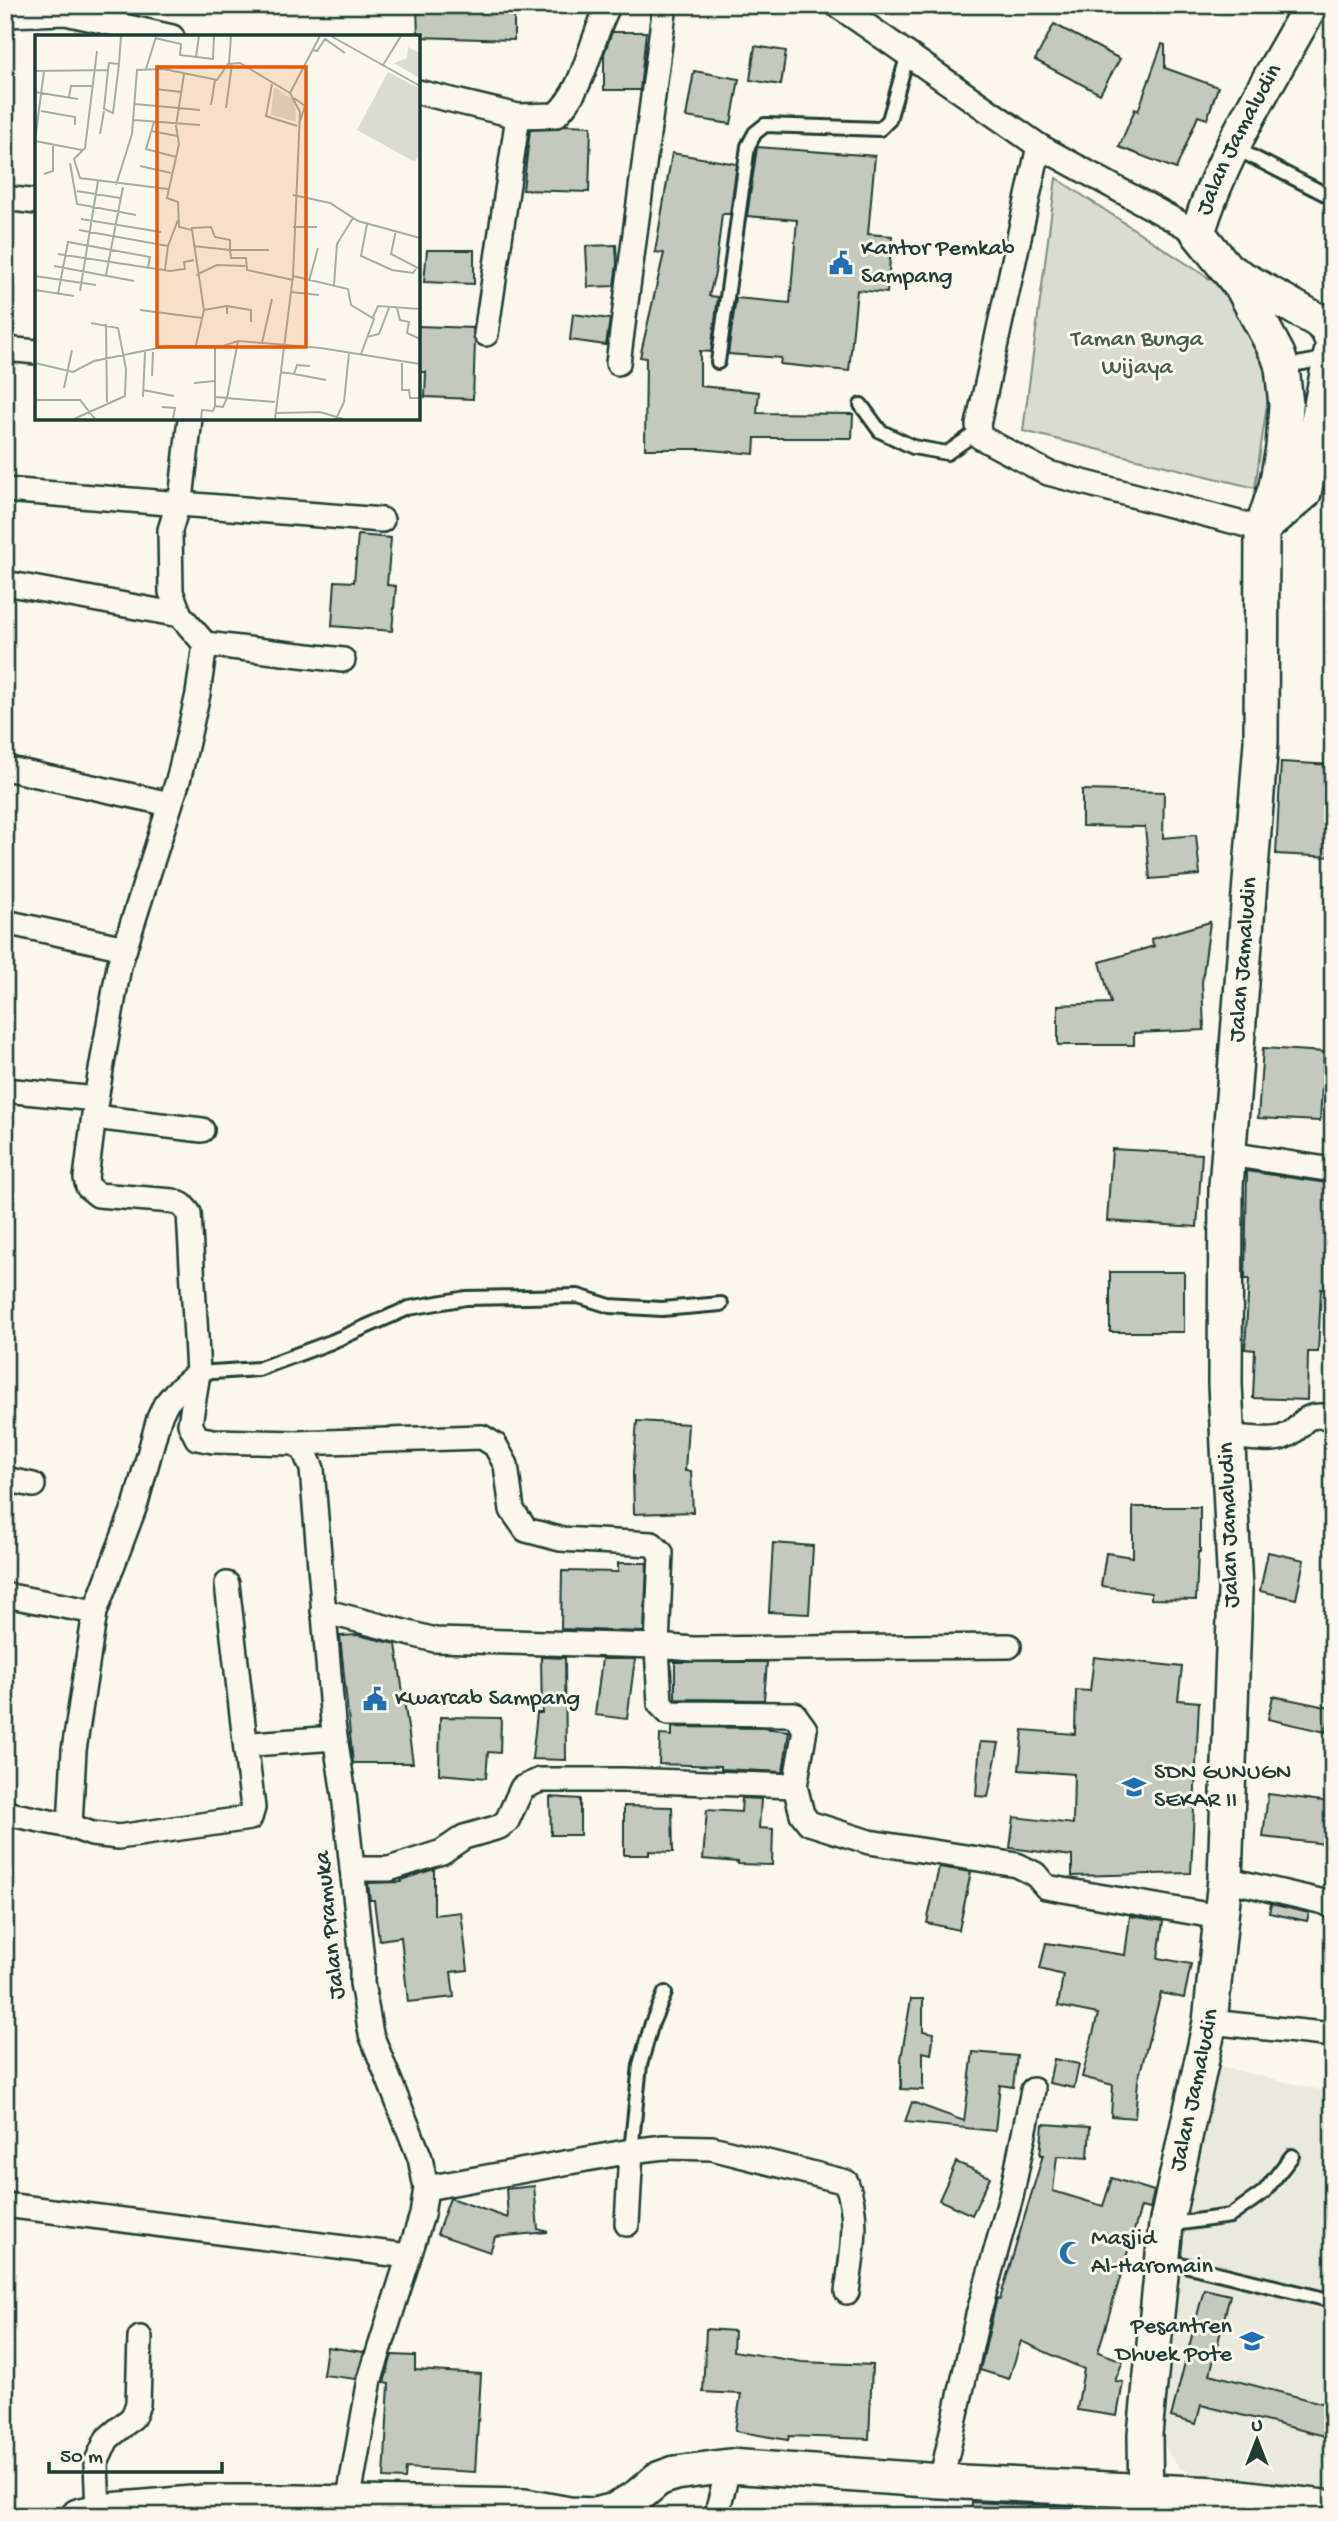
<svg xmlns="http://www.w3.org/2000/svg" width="1338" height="2521" font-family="'Gochi Hand',sans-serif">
<rect width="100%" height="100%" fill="#fbf7ec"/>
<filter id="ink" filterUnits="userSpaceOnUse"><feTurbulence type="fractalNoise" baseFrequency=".0143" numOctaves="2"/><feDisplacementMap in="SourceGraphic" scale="14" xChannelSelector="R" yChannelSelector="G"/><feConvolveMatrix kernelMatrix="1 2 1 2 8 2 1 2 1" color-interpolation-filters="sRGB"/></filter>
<g filter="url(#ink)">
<path fill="#eae9de" d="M1209,2064L1333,2093V2493L1195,2474L1180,2468L1168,2453L1162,2435L1180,2247Z"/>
<path fill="#dbdcd1" stroke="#7d8c82" stroke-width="2" d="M1056,178L1239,298L1273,362L1255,488L1023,431Z"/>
<g fill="#c4c9be" stroke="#1f3d34" stroke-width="2">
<path d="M417,5H514V40L418,37Z"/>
<path d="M1054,24L1120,59L1100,94L1035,60Z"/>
<path d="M612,32H646L640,90H604V54Z"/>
<path d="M1162,44L1165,45V68L1218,87L1207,119L1198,116L1176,169L1119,147L1135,109L1138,111Z"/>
<path d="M755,46L786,51L781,85L750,80Z"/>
<path d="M694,71L739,79L731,124L686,117Z"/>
<path d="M565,125L591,126L589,192L523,190L530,130L556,129Z"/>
<path d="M757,147L875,156L868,234L892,236L887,293L857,290L849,371L780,364L781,358L728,354L736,298L790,303L797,220L747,216Z"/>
<path d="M672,153L737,164L730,214H722L715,273L709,296L718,297L711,352L700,351V386L759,392L757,413L853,414L852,438H755L754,454L700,449H645L646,358L640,357L664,253L655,252Z"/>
<path d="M616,245L617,264L614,286L588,287L586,246Z"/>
<path d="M427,250H474V284L424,282Z"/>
<path d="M573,314L610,319L606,345L570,340Z"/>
<path d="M418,326L473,328L475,342L473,399L425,397L426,372H418Z"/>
<path d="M358,535L391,538L387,585L396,586L392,631L332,626L335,581L354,582Z"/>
<path d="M1281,762L1333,765V857L1276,854Z"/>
<path d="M1082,790L1164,792L1163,838L1196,835L1200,875L1150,879L1145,827L1082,826Z"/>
<path d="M1210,922L1202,982L1204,1030L1134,1033V1045H1058V1005L1111,1003L1100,962L1154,946L1151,939Z"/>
<path d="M1263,1048L1324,1052L1320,1121L1258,1118Z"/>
<path d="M1112,1149L1202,1154L1197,1227L1107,1221Z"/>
<path d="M1247,1171L1333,1184V1252L1327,1290L1321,1289L1318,1352H1308L1307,1400L1253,1398L1255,1350L1245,1349L1249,1279H1245Z"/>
<rect x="1110" y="1272" width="74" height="60"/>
<path d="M637,1421L688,1424L685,1471H691L693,1512L634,1514L633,1473Z"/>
<path d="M1133,1507H1200V1552H1198L1196,1600L1151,1599V1593L1101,1586L1106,1553L1133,1557Z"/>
<path d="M773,1543L813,1546L809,1614L769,1612Z"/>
<path d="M1268,1552L1304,1560L1296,1599L1260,1591Z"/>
<path d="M618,1563H647L644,1632L561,1629L562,1571L618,1572Z"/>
<path d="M358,1635L396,1644L413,1763H353L340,1636Z"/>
<path d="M541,1657L565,1658L566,1760L532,1759L537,1713H542Z"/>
<path d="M1094,1657L1182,1667L1178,1700L1199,1702L1191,1873L1072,1876V1856L1010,1848L1014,1817L1073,1824L1074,1774L1019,1770L1023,1730L1075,1734L1076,1690L1090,1691Z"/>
<path d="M602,1659H635L627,1719L595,1715Z"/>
<path d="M675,1662H767L764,1700L675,1699Z"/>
<path d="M1273,1696L1331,1708L1326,1732L1268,1719Z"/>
<path d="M440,1717L501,1718L500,1753L488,1752L486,1778L439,1774Z"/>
<path d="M672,1727L762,1728L789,1731L783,1772L721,1769V1766L659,1764L660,1735L672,1736Z"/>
<path d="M980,1742L999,1743L988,1797L976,1796Z"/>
<path d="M1268,1794L1331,1802L1326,1844L1263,1837Z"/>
<path d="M550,1797L580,1799V1835H551Z"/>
<path d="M742,1798L761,1799L759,1828L773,1829L772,1865L738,1864V1862L703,1859L707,1810L741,1812Z"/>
<path d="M624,1806L672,1807L673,1852L649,1851V1855H624Z"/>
<path d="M939,1867L971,1872L959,1930L927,1923Z"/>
<path d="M434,1869V1915L461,1912L468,1970L451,1972L454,1997L408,2002L401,1937L379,1940L374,1900H370L368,1883L401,1882V1880Z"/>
<path d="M1271,1904L1309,1913L1307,1921L1269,1913Z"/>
<path d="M1130,1916L1163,1921L1158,1958L1191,1964L1184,1998L1161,1993L1138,2080L1135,2118L1111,2116L1113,2085L1082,2077L1098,2014L1058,2006L1063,1975L1040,1969L1046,1943L1125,1955Z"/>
<path d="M911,1999H923V2031L934,2033L931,2054L923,2052V2090L901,2089V2059Z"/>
<path d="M973,2052L1017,2056L1013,2087L1000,2085L995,2131L905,2122L912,2102L964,2121Z"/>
<path d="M1054,2059L1079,2064L1074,2088L1049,2083Z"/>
<path d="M1043,2124L1090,2127L1088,2158L1057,2156L1053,2191L1103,2206L1112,2178L1154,2191L1150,2209L1141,2207L1098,2352L1123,2361L1115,2381L1123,2382L1117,2416L1077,2410L1084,2369L1021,2341L1009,2379L980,2370L997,2298L1000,2299L1043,2155H1040Z"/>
<path d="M956,2162L990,2177L972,2215L939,2200Z"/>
<path d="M534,2186L538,2229L548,2232L495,2237L490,2252L437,2234L450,2198L508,2218L506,2189Z"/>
<path d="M1204,2289L1230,2295L1210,2374L1333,2406V2438L1201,2405L1196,2424L1171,2417Z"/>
<path d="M706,2329L734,2331L733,2351L802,2362L872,2365L869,2439L789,2436L788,2440L735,2431L741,2394L703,2392Z"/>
<path d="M327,2347L364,2352L356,2379L323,2375Z"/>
<path d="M392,2355L415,2356V2370L481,2374L475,2472L406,2468L405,2479L384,2478L389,2384L384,2383Z"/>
<path d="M972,2502L1096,2508V2516H971Z"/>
</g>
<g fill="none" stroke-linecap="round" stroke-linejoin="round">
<g stroke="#1f3d34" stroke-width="18">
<g id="lane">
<path d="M1235,148L1333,198"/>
<path d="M718,362L748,146L755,133L765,125L880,129L889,120L908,54"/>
<path d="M1282,367L1329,358"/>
<path d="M861,405L880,431L913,447L947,453L977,432"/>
<path d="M198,1373L258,1369L331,1342L409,1308L466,1298L578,1296L610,1306L662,1309L721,1304"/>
<path d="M631,2151L640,2065L652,2023L665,1993"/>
<path d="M1167,2225L1230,2216L1264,2192L1292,2156"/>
<path d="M1164,2260L1333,2301"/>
</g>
</g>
<g stroke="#1f3d34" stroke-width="28">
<g id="street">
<path d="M837,5L1039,146L1198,233"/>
<path d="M5,15L66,13L172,37"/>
<path d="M418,92L518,116L556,115C587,86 589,41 609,5"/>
<path d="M1039,146L978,425L980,437L1048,473L1262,529"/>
<path d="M5,198L37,202"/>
<path d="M486,334L518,116"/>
<path d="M5,349L37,352"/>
<path d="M618,363L665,5"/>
<path d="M190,418L182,491L170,530L171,592L180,615L205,644L198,694L179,777L119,966L96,1099L86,1178L88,1187L98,1195L173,1201L182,1205L189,1213L198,1373L190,1424L197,1438L213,1441L295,1443L304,1450L312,1469L333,1723L344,1795L362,1959V1983L371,2034L420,2158L426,2188L422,2215L370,2379L348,2503"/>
<path d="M5,490L382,520"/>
<path d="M5,583L180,615"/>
<path d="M205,644L343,660"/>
<path d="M5,768L170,804"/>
<path d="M5,922L125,948"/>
<path d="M5,1090L96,1099"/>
<path d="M94,1117L202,1130"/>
<path d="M1229,1154L1333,1170"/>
<path d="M1227,1436C1241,1437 1272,1442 1283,1437C1308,1428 1295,1412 1333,1417"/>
<path d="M295,1443L482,1437L495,1445L506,1465L512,1510L526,1530L560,1539L652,1544L661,1553L657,1646L693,1649L1009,1646"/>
<path d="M5,1479L33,1485"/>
<path d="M227,1584L246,1750"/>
<path d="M5,1595L95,1612"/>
<path d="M323,1611L435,1640L657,1646L660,1704L669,1713L794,1714L805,1729L795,1786L802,1814L809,1823L869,1842L1017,1865L1035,1874L1046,1887L1220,1917"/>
<path d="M5,1813L70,1826L92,1834L118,1837L250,1818L253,1808L246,1750L253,1744L335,1738"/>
<path d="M70,1826L74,1750L95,1612L136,1503L159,1418L165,1405L175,1393L198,1373"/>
<path d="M352,1869H389L442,1852L464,1837L499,1827L507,1821L522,1788L540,1780H624L795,1786"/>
<path d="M1225,1879L1324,1902L1333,1907"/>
<path d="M1210,2022L1333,2035"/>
<path d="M631,2151L664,2147L712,2148L846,2182C860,2216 852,2255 847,2292"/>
<path d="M426,2188L631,2151L627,2224"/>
<path d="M5,2205L408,2256"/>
<path d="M941,2481L978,2315L1011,2197L1033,2090"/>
<path d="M98,2511L96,2463L107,2439L133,2417L138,2404L140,2338"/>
<path d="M716,2516L729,2466"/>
</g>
</g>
<g stroke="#1f3d34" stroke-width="38">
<g id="secondary">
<path d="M1233,273L1317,320L1327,329L1333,343L1304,493L1262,529"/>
<path d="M78,2516L98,2511L204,2502H297L525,2506L569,2514L595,2515L615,2510L638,2496L658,2479L675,2473L729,2466L941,2481L1216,2494L1333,2508"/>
<path id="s1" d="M1146,2516L1145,2434L1166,2225L1210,2022L1225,1879L1235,1590L1225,1384L1226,1186L1261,742L1262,529L1276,486L1283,448L1286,405L1282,367L1278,355L1243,289L1198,233C1221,154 1272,77 1311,5"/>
</g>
</g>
<use href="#lane" stroke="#fbf7ec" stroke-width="12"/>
<use href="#street" stroke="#fbf7ec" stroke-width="23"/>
<use href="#secondary" stroke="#fbf7ec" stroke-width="33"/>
</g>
</g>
<defs>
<g id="civic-bare" transform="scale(1.89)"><path d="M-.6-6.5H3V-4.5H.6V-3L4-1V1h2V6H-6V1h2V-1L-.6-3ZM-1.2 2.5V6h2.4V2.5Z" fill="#1f6fb2" stroke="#fbf7ec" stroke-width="2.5" paint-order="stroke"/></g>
<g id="school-bare" transform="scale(1.89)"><path d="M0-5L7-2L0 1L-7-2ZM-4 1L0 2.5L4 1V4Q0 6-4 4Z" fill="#1f6fb2" stroke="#fbf7ec" stroke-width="2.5" paint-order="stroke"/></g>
<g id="mosque-bare" transform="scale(1.89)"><path d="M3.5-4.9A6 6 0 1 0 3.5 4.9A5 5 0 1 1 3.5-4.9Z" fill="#1f6fb2" stroke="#fbf7ec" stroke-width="2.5" paint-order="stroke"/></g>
</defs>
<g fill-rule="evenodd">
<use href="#civic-bare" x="841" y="263"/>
<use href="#civic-bare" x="375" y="1699"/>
<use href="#school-bare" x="1134" y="1787"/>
<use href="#mosque-bare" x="1071" y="2253"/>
<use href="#school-bare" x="1252" y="2341"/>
</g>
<g text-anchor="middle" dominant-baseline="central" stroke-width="6" stroke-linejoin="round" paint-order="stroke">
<g font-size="24" fill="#1f3d34" stroke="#fbf7ec">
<text stroke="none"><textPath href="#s1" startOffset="2422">Jalan Jamaludin</textPath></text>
<text stroke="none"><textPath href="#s1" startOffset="1564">Jalan Jamaludin</textPath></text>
<text transform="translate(1230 1525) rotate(-92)">Jalan Jamaludin</text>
<text transform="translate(331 1925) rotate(-96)">Jalan Pramuka</text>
<text stroke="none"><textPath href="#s1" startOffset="430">Jalan Jamaludin</textPath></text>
</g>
<g font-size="24" fill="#1f3d34" stroke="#fbf7ec" text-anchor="start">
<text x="861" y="249">Kantor Pemkab<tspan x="861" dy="28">Sampang</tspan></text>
<text x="395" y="1699">Kwarcab Sampang</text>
<text x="1154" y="1773">SDN GUNUGN<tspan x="1154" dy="28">SEKAR II</tspan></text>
<text x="1091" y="2239">Masjid<tspan x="1091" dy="28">Al-Haromain</tspan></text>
<text x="1232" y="2327" text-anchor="end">Pesantren<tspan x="1232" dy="28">Dhuek Pote</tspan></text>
</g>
<g font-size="24" fill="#455d53" stroke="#fbf7ec">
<text x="1137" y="340">Taman Bunga<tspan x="1137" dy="28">Wijaya</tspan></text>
</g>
</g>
<g transform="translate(35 35)">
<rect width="385" height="385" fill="#fbf7ec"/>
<path d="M373,12L385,18L384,43L359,28L372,23ZM353,37L385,54V118L380,127L322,95ZM239,52L260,66L261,87L236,80Z" fill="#dbdcd1"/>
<path fill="none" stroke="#a3ada2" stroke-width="2" d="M296,1L385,51M120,3L146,9L145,20L161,22L164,1M278,15L282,16L290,4L310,18M62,16L50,113L39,124L45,143L133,154M161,22L178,24L179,1M84,29L78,78L69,74L73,35L74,28L84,29L86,1M194,29L196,1M348,30L366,1M111,34L121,2M0,36L73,35M149,39L141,91L144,109L132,163L143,167L144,192L157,195L169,275L161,310M237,49L231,81L262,91M121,54L146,57M0,57L43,64M34,62L36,51H58M259,63L270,71L264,89M100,69L165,75M176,70L180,45M191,73L197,29M6,76L40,82V90M99,85L165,90M119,87L111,114L141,122M116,96L142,101M65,99L69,76M0,106L9,36M0,106L47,115M35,128L42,169L101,180M105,131L136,138M9,139L18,136V109M81,150L97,99L102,35L129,34L182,45L193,29L205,28L255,58M42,156L85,163M258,160L295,168L323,186L385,203M46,184L126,197M332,189L326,221L357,235L378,238L381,234M258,192H282M156,193L176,192L180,202L195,205V215H234M44,195L133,211M361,195L356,219L385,234M158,211L195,215L196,223H211L212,235L258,245M23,219L135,236L150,234L149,227L159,225M19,231L99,246M130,235L133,211L143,185M71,240L88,152M161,240L182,230L210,231M0,241L61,250M258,241L313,254L316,270L339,284L326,319M274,246L283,213M299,250L302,209L318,183M0,255L39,261M45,256L63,146M256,257L284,260M23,259L33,207L115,222L113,232M192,271L216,275V287M362,273L365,285L374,287L372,298L385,304M105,275L167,283M169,275L192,271V279M338,282L343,271L385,274M71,289L72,367M332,302L344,299L354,273M203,306L192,363L240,367M227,308L237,264M0,328L38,337L59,326L133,311H188L203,306L286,313L385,329M367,328V355H374L375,363H385M245,337L259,339L262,330L275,331M259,339L291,345M117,341L118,317M159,348L180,346M29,353L37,315M108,355L139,361M108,362L110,317M0,365H45L60,384M180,371L188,372L192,363L180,362M127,372L140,373L138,384M241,378L285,377L308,384M39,384L90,361L91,334L83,293L56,288M166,384L167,375L178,376L180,371V311M240,384L258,241L265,77L255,58L285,1M301,384L309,367L314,318"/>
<path fill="#e8590c" fill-opacity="0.15" stroke="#e8590c" stroke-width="3.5" d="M122,32H271V312H122Z"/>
<rect width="385" height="385" fill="none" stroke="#1f3d34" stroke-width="3.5"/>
</g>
<rect width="1338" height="2521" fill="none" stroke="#fbf7ec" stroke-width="28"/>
<rect x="14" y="14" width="1310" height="2493" fill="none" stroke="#1f3d34" stroke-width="2.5" filter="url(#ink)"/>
<g transform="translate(1257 2440)" stroke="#fbf7ec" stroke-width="5" paint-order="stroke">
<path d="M0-5L12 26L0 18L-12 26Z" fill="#1f3d34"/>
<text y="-10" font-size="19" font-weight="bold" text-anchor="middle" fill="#1f3d34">U</text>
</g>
<path d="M49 2462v10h173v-10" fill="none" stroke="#1f3d34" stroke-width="3.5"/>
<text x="60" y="2462" font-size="21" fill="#1f3d34" stroke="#fbf7ec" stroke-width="5" paint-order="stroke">50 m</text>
</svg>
